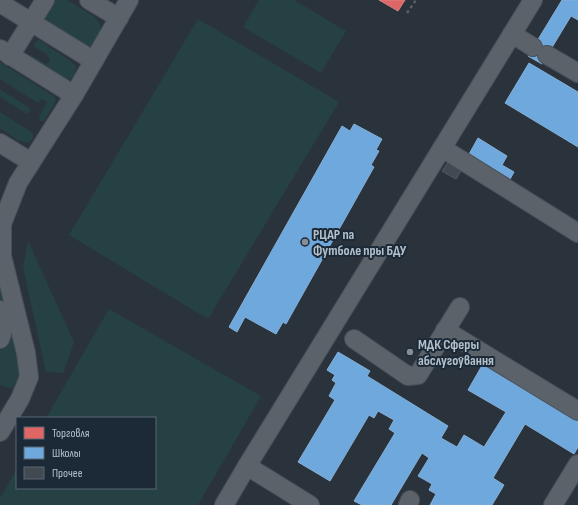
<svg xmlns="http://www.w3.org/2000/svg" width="578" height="505" font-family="'Sofia Sans Condensed',sans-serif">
<rect width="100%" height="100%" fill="#2a333c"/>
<g fill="#264143">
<path d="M46,0H67L95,17L100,24L101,31L92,47L86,50L37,20Z"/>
<path d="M259,0H294L346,31L321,73L243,27Z"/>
<path d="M198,19L339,102L208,319L69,235Z"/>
<path d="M38,39L76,65C76,76 72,80 62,82L27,57L31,55L46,64L50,61L48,55L33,46Z"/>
<path d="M0,62L55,97L56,101L44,121H40L39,117L47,102L41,99L38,103L0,79Z"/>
<path d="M0,89L30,108V111L27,114L0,97Z"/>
<path d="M0,112L33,133V138L29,143L19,141L0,128Z"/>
<path d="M28,241L74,342L63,373L46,372L23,267Z"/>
<path d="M0,290L2,291L21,370L13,389L0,385V347L7,333L0,300Z"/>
<path d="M109,309L261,396L198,505H0V498L17,469V488H155V418H46Z"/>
</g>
<path fill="#e06666" stroke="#d38185" d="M379,0H405L398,11Z"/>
<g fill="#6fa8dc" stroke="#84afd7">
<path d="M562,0H578V20L571,16L542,64L528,56Z"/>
<path d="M529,63L578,92V147L505,103Z"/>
<path d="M354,124L382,139L376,150L379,151L371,165L374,167L286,324L283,322L276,334L245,317L237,332L229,327L342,126L350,131Z"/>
<path d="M478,138L507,156L502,165L514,172L509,181L468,156Z"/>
<path d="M338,352L370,371L367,376L448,426L441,438L457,447L464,435L484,447L506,412L468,390L484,362L578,418V447L574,454L525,424L493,478L504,485L492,505H430L436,494L429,490L432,484L418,476L429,458L422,453L391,505H362L354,501L395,433L389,429L394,420L378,411L374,418L369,415L330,481L298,462L335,400L329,396L336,383L332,380L335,375L327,370Z"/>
</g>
<path fill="#424a51" stroke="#525a63" d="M449,161L462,169L456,179L442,171Z"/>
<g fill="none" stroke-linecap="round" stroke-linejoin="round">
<g stroke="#494f56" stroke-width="20">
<g id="minor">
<path d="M89,0L119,18"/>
<path d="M0,3L94,61"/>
<path d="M512,34L533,47"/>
<path d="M0,49L74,95"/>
<path d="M547,55L578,73"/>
<path d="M10,56L45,0"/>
<path d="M0,143L31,162"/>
<path d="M442,148L578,233"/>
<path d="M0,310C3,321 5,328 0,339"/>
<path d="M445,330L578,411"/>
<path d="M354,339L408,376L418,375L460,307"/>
<path d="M0,432L20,399L29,377L26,353L2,256V224L18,183L74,95L129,0"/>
<path d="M247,466L533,0"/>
<path d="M224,505L247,466L310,505"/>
<path d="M408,505L410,500"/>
<path d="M553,505L578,464"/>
</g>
</g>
<path stroke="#586066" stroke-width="2.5" stroke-dasharray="3 3" stroke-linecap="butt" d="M407,13L416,0"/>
<use href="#minor" stroke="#5b6269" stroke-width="18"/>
</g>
<g fill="#848f9a" stroke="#1c2a38" stroke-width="1.5">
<circle cx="305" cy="242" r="4"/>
<circle cx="410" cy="352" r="4"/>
</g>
<g text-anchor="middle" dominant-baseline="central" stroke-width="4" stroke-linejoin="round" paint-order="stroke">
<g font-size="14" font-weight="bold" fill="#b4c0cc" stroke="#1c2a38" text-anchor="start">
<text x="313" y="234">РЦАР па<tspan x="313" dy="16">Футболе пры БДУ</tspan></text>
<text x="418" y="344">МДК Сферы<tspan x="418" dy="16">абслугоўвання</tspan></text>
</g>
</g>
<rect x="16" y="417" width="140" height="72" fill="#1c2a38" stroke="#596673"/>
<rect x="24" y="427" width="20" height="12" fill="#e06666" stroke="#596673"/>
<text x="52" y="437" font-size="12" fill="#b4c0cc">Торговля</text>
<rect x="24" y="447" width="20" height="12" fill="#6fa8dc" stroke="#596673"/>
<text x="52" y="457" font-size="12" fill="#b4c0cc">Школы</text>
<rect x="24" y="467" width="20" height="12" fill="#424a51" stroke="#596673"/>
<text x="52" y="477" font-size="12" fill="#b4c0cc">Прочее</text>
</svg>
